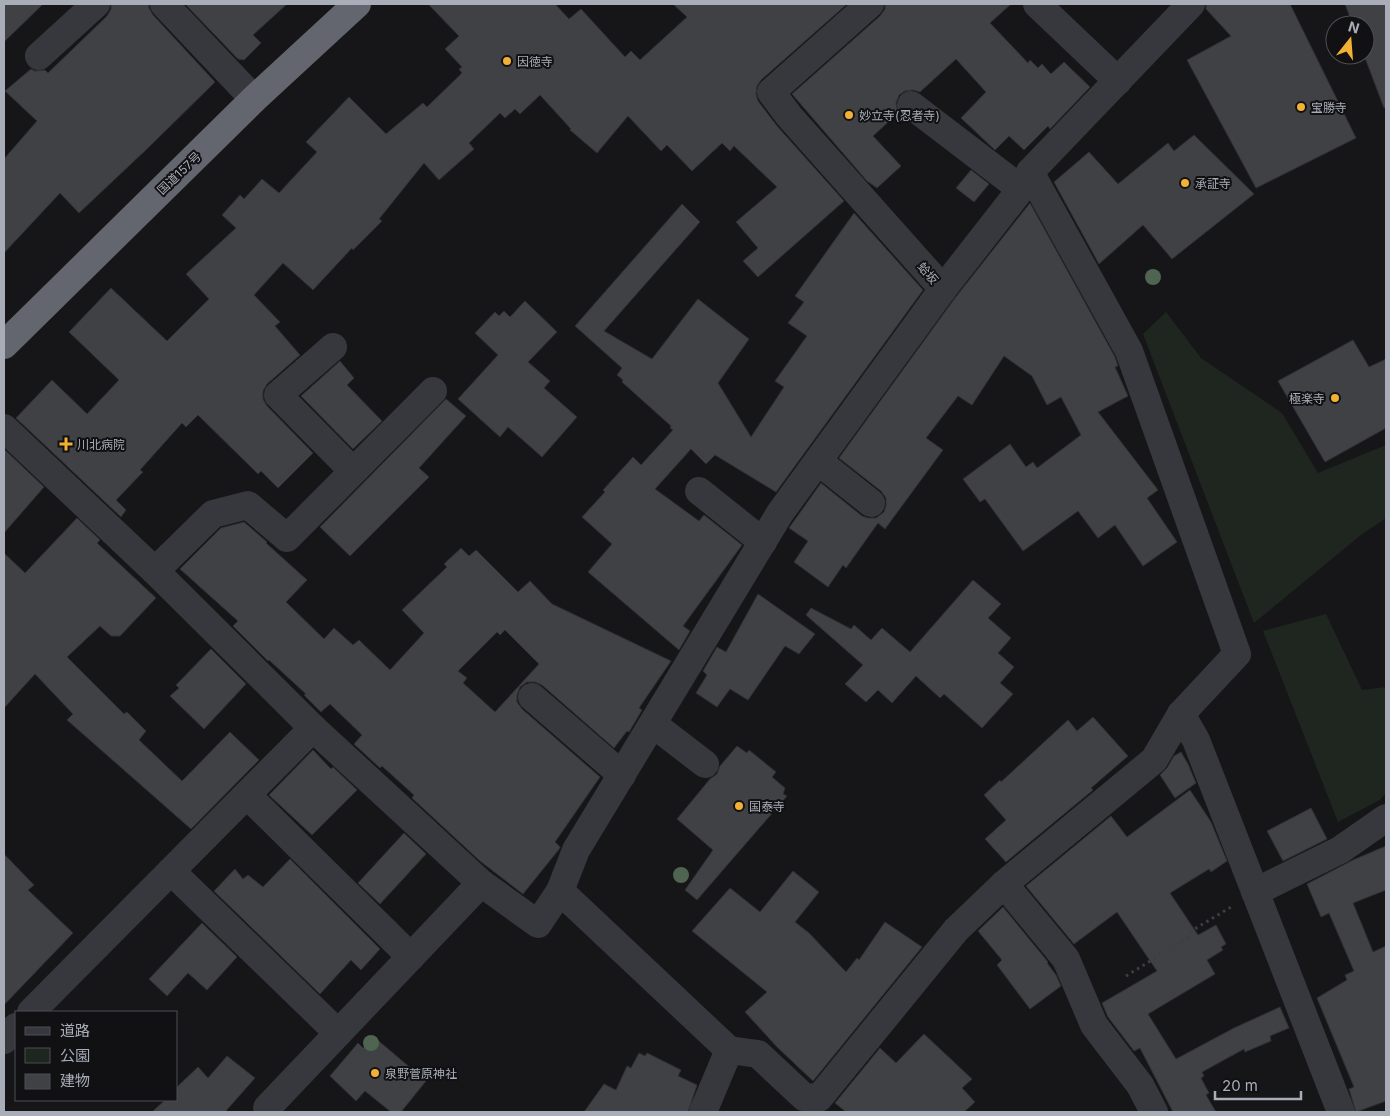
<svg xmlns="http://www.w3.org/2000/svg" width="1390" height="1116" font-family="Inter,'Noto Sans JP',sans-serif">
<rect width="100%" height="100%" fill="#161618"/>
<g fill="#1e261f">
<path d="M1166,312L1201,358L1282,413L1318,473L1386,445V518L1361,535L1254,623L1143,334Z"/>
<path d="M1326,614L1362,690L1386,687V793L1380,800L1338,822L1263,631Z"/>
</g>
<g fill="#404145" stroke="#303034" fill-rule="evenodd">
<path d="M4,4H43L4,42Z"/>
<path d="M111,4H149V8L153,15L215,82L149,147L79,213L60,193L4,253V159L37,121L5,91L31,69L35,71L45,70L48,73L107,16L111,9Z"/>
<path d="M185,4H287L253,35L261,43L244,60L238,59Z"/>
<path d="M428,4H555L569,19L581,9L625,57L631,51L640,60L687,17L673,4H847L761,80L757,86L756,94L758,101L777,126L844,201L758,277L743,261L758,248L736,222L777,187L734,146L730,151L722,143L692,171L667,145L661,151L628,116L597,153L570,130L571,129L540,95L520,114L515,109L505,118L500,113L469,143L474,149L439,180L424,163L379,219L382,221L353,250L352,248L313,290L283,263L254,295L280,322L275,326L300,355L267,384L263,391V399L267,406L313,453L278,488L261,471L258,474L198,415L186,427L182,423L140,470L143,472L116,500L126,510L121,517L16,418L52,380L87,414L119,380L69,332L111,288L167,341L209,299L186,274L236,228L222,215L240,195L244,199L262,179L279,193L317,152L306,142L349,97L386,134L423,103L427,107L462,73L459,69L462,67L445,49L459,36Z"/>
<path d="M885,4H1011L990,23L1028,63L1030,60L1038,68L1042,64L1051,74L1064,62L1090,87L1050,129L1048,126L1024,150L1009,136L995,150L961,118L986,92L956,59L920,92L913,90L905,91L899,95L896,103L898,113L873,136L901,166L877,188L867,181L792,94L880,16L885,9Z"/>
<path d="M1206,4H1290L1356,138L1256,188L1187,60L1231,36L1206,9Z"/>
<path d="M1345,4H1386V107L1384,108L1364,55L1365,25H1353Z"/>
<path d="M1194,135L1254,194L1172,259L1143,225L1099,264L1054,182L1089,152L1118,184L1168,143L1174,151Z"/>
<path d="M971,170L989,184L974,202L956,188Z"/>
<path d="M1030,203L1115,357L1118,366L1115,367L1128,396L1098,412L1158,490L1147,498L1177,542L1143,566L1115,525L1098,538L1078,511L1023,551L985,499L980,502L963,479L1010,444L1026,467L1033,462L1037,468L1081,435L1061,397L1047,405L1032,376L1004,356L972,405L958,396L926,438L943,450L885,529L878,523L846,568L843,565L828,587L794,562L808,541L789,528L821,483L862,516L868,518H876L884,512L886,506V498L881,491L839,458L955,298Z"/>
<path d="M682,204L700,222L604,331L652,359L698,299L749,339L718,383L751,437L784,387L775,381L807,336L788,323L804,302L795,296L854,213L923,290L776,492L715,455L706,464L691,449L655,489L699,521L704,515L742,545L683,626L690,631L679,650L588,572L612,544L582,517L605,492L603,490L633,457L641,465L673,430L670,428L671,426L622,382L623,380L617,375L622,368L575,326Z"/>
<path d="M525,301L557,332L528,362L550,381L544,388L577,417L542,457L508,427L500,437L458,399L498,355L475,333L495,312L499,316L504,311L510,317Z"/>
<path d="M1353,340L1369,367L1386,359V428L1325,462L1278,381Z"/>
<path d="M340,361L354,378L347,385L382,421L353,449L301,396Z"/>
<path d="M446,399L466,416L419,468L429,477L350,556L320,527Z"/>
<path d="M4,449L44,487L4,533Z"/>
<path d="M77,518L100,540L97,543L156,598L120,636H111L100,626L67,657L124,714L127,712L146,731L139,740L182,781L230,732L259,760L191,829L67,720L73,714L35,674L4,708V553L25,573Z"/>
<path d="M244,522L267,542L266,543L307,580L286,602L324,639L334,628L353,645L359,640L390,670L424,633L402,610L447,567L444,564L461,548L469,556L476,550L518,592L530,581L552,604L671,661L639,708L642,710L629,732L627,731L614,748L542,685L535,682H527L520,687L517,695V702L522,709L600,777L555,842L560,847V848L523,894L480,861L412,798L414,795L382,766L380,768L354,744L362,735L330,704L321,712L304,695L306,694L269,660L268,661L233,626L238,621L180,569L221,528ZM505,630L539,664L495,712L463,683L467,678L458,671L497,632L500,635Z"/>
<path d="M973,580L1001,604L988,618L1011,638L998,653L1014,667L1000,683L1013,694L982,728L944,694L940,698L916,676L892,703L878,690L866,702L845,684L863,665L806,615L811,608L851,629L854,625L871,640L882,628L910,652Z"/>
<path d="M758,594L815,634L799,654L785,646L748,700L730,689L717,707L696,693L707,675L703,671L717,647L726,652Z"/>
<path d="M211,649L246,684L204,729L170,696L179,688L176,685Z"/>
<path d="M1093,717L1128,756L1091,788L1093,790L1006,862L985,839L1006,820L984,795L1000,780L1001,782L1068,720L1077,731Z"/>
<path d="M737,746L747,753L749,750L776,772L772,777L785,788L783,794L787,796L697,900L685,890L713,850L677,819L710,779L717,774L720,766Z"/>
<path d="M313,750L331,769L333,767L357,790L312,835L269,795Z"/>
<path d="M1181,752L1188,764L1196,783L1175,798L1160,775L1167,768L1174,756Z"/>
<path d="M1190,790L1211,822L1227,861L1211,872L1209,869L1170,893L1198,935L1216,925L1226,944L1221,947L1223,950L1207,960L1215,974L1148,1014L1176,1059L1234,1028L1280,1007L1289,1028L1270,1036L1271,1041L1245,1052L1244,1049L1202,1072L1204,1076L1201,1078L1209,1093L1206,1095L1216,1112H1173L1140,1048L1134,1051L1108,1017L1102,1003L1157,971L1117,912L1074,944L1026,886L1111,816L1127,837Z"/>
<path d="M1311,808L1327,839L1283,861L1267,831Z"/>
<path d="M404,833L426,854L380,904L358,883Z"/>
<path d="M1386,846V890L1353,903L1373,952L1386,946V1101L1356,1112L1349,1089L1354,1087L1317,998L1347,980L1345,975L1354,971L1329,913L1321,917L1307,884L1353,860Z"/>
<path d="M4,854L34,885L28,890L73,933L4,1005Z"/>
<path d="M290,859L380,949L361,970L351,960L320,994L214,891L235,869L243,879L248,875L263,887Z"/>
<path d="M793,871L819,892L795,922L809,933L846,972L857,958L859,960L885,922L922,947L813,1081L777,1047L745,1012L767,992L692,931L730,888L760,912Z"/>
<path d="M1003,907L1048,962L1047,963L1056,975L1061,986L1030,1009L997,965L1002,960L978,931Z"/>
<path d="M202,923L237,957L207,990L188,973L167,996L149,979Z"/>
<path d="M924,1034L972,1079L962,1088L975,1102L964,1112H846L835,1103L880,1048L896,1063Z"/>
<path d="M374,1037L426,1081L401,1112H391L365,1091L356,1101L330,1076L358,1043L363,1048Z"/>
<path d="M639,1053L645,1056L647,1053L681,1070L678,1076L697,1085L688,1112H584L604,1084L616,1090L627,1066L631,1068Z"/>
<path d="M227,1056L255,1078L225,1112H152L165,1100H176V1088L198,1067L208,1078Z"/>
</g>
<g fill="none" stroke-linecap="round" stroke-linejoin="round">
<path stroke="#3d3f44" stroke-width="3" stroke-dasharray="2.5 4" stroke-linecap="butt" d="M1126,976L1186,939L1193,930L1231,907"/>
<g stroke="#37383d" stroke-width="28">
<path d="M164,4L254,99"/>
<path d="M870,4L771,92L789,116L943,289"/>
<path d="M1037,4L1118,81"/>
<path d="M39,56L96,4"/>
<path d="M911,105L1021,189"/>
<path d="M333,347L278,395L353,471"/>
<path d="M4,428L155,571L313,728L481,883L538,924L560,891L576,850L780,513L943,289L1021,189L1030,172L1191,4"/>
<path d="M818,461L871,503"/>
<path d="M699,491L763,542"/>
<path d="M155,571L213,514L248,505L287,538L433,391"/>
<path d="M532,697L622,775"/>
<path d="M1181,714L1196,740L1341,1112"/>
<path d="M653,724L705,764"/>
<path d="M247,795L411,957"/>
<path d="M171,871L338,1033"/>
<path d="M1004,884L1066,959L1094,1025L1140,1085L1154,1112"/>
<path d="M560,891L729,1050L758,1054L804,1097L819,1098L956,930L1004,884L1154,760L1181,714L1237,654L1129,351L1030,172"/>
<path d="M1255,892L1340,850L1386,818"/>
<path d="M31,1012L313,728"/>
<path d="M4,1040L16,1027"/>
<path d="M267,1108L481,883"/>
<path d="M703,1112L729,1050"/>
</g>
<path stroke="#63666e" stroke-width="28" d="M4,345L254,99L357,4"/>
</g>
<g fill="#506452">
<circle cx="1153" cy="277" r="8"/>
<circle cx="681" cy="875" r="8"/>
<circle cx="371" cy="1043" r="8"/>
</g>
<g fill="#f2b134" stroke="#111113" stroke-width="2">
<circle cx="507" cy="61" r="5"/>
<circle cx="1301" cy="107" r="5"/>
<circle cx="849" cy="115" r="5"/>
<circle cx="1185" cy="183" r="5"/>
<circle cx="1335" cy="398" r="5"/>
<path d="M63.5 436.5h5v5h5v5h-5v5h-5v-5h-5v-5h5z"/>
<circle cx="739" cy="806" r="5"/>
<circle cx="375" cy="1073" r="5"/>
</g>
<g text-anchor="middle" dominant-baseline="central" stroke-width="4" stroke-linejoin="round" paint-order="stroke">
<g font-size="12" fill="#a8adb8" stroke="#111113" text-anchor="start">
<text x="517" y="61">因徳寺</text>
<text x="1311" y="107">宝勝寺</text>
<text x="859" y="115">妙立寺(忍者寺)</text>
<text x="1195" y="183">承証寺</text>
<text x="1325" y="398" text-anchor="end">極楽寺</text>
<text x="77" y="444">川北病院</text>
<text x="749" y="806">国泰寺</text>
<text x="385" y="1073">泉野菅原神社</text>
</g>
<g font-size="12" fill="#a8adb8" stroke="#111113">
<text transform="translate(179 173) rotate(-44)">国道157号</text>
<text transform="translate(928 273) rotate(49)">蛤坂</text>
</g>
</g>
<rect width="1390" height="1116" fill="none" stroke="#a8adb8" stroke-width="10"/>
<rect x="15" y="1011" width="162" height="90" fill="#111113" stroke="#4d4f55"/>
<rect x="25" y="1027" width="25" height="8" fill="#37383d" stroke="#4d4f55"/>
<text x="60" y="1036" font-size="15" fill="#a8adb8">道路</text>
<rect x="25" y="1048" width="25" height="15" fill="#1e261f" stroke="#4d4f55"/>
<text x="60" y="1061" font-size="15" fill="#a8adb8">公園</text>
<rect x="25" y="1074" width="25" height="15" fill="#404145" stroke="#4d4f55"/>
<text x="60" y="1086" font-size="15" fill="#a8adb8">建物</text>
<g transform="translate(1350 40) rotate(17)"><circle r="24" fill="#111113" stroke="#4d4f55"/>
<path d="M0-4L9 19L0 12L-9 19Z" fill="#f2b134"/>
<text y="-8" font-size="14" font-weight="bold" text-anchor="middle" fill="#a8adb8">N</text>
</g>
<path d="M1215 1091v8h86v-8" fill="none" stroke="#a8adb8" stroke-width="2.5"/>
<text x="1222" y="1091" font-size="15" fill="#a8adb8" stroke="#111113" stroke-width="4" paint-order="stroke">20 m</text>
</svg>
